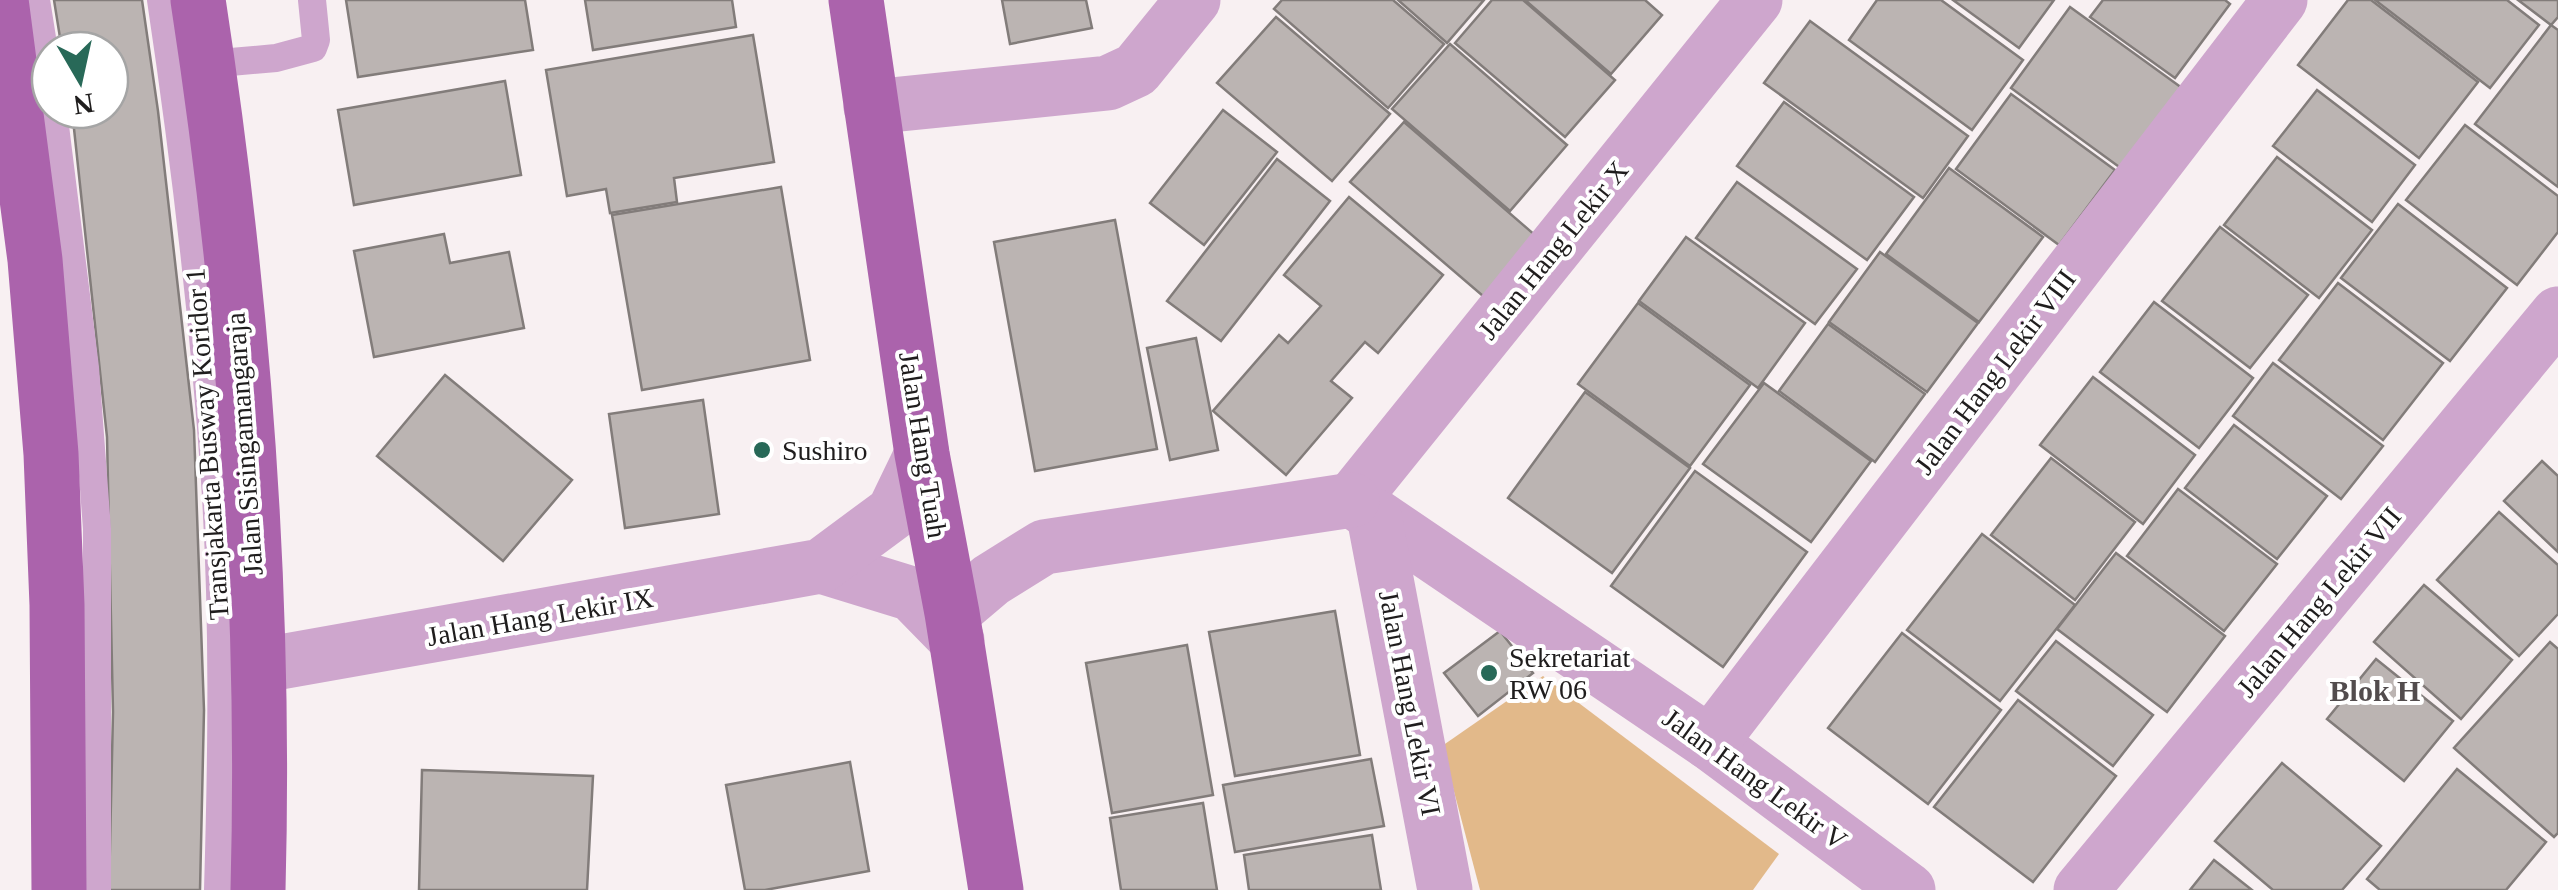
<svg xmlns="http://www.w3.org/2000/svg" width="2558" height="890" font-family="'Times New Roman',serif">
<rect width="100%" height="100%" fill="#f8f0f2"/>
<path fill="#e2b98a" d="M1543,676L1779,854L1753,890H1480L1442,746Z"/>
<g fill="#bbb4b2" stroke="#827c7a" stroke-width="2.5">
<path d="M54,0H142L158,111L194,430L204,710L200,890H109L113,712L107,437L72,110H110V50H62Z"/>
<path d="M346,0H525L533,50L358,77Z"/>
<path d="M585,0H732L736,27L593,50Z"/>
<path d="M1002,0H1086L1092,28L1010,44Z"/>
<path d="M1282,0H1393L1444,44L1388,108L1274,9Z"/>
<path d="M1398,0H1484L1447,43Z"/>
<path d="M1492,0H1523L1615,80L1565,137L1455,43Z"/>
<path d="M1525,0H1645L1662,15L1611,74Z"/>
<path d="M1877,0H1941L2023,60L1972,130L1849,40Z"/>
<path d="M1953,0H2054L2019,48Z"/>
<path d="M2103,0H2225L2230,4L2175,78L2090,17Z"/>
<path d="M2348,0H2371L2478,82L2419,158L2298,65Z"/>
<path d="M2375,0H2507L2539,25L2490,88Z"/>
<path d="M2518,0H2558V17L2551,25Z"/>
<path d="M2070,7L2182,88L2122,169L2011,88Z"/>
<path d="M1276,17L1390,114L1332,181L1217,83Z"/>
<path d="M1810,21L1968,136L1923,198L1764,83Z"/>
<path d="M2551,25L2558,30V187L2475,124Z"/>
<path d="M753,35L774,162L674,178L677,202L610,213L606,189L567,196L546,70Z"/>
<path d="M1450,44L1567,145L1510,211L1392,109Z"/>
<path d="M505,81L521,175L354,205L338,110Z"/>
<path d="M2317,90L2415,165L2372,222L2273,146Z"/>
<path d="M2011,94L2115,170L2059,245L1956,169Z"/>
<path d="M1784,102L1914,197L1867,260L1737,166Z"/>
<path d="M1223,110L1277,152L1204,245L1150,203Z"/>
<path d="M1404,122L1536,236L1483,296L1350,182Z"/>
<path d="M2465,125L2558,196V232L2517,285L2406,200Z"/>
<path d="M2277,157L2372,230L2319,298L2224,225Z"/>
<path d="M1277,159L1330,201L1221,341L1167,301Z"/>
<path d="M1949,168L2043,237L1979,322L1886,254Z"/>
<path d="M1737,182L1857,269L1815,324L1696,238Z"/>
<path d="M781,187L810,360L642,390L612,215Z"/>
<path d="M1349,197L1443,275L1378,353L1365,342L1331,381L1352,398L1286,475L1213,411L1279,335L1288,343L1321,306L1284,275Z"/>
<path d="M2398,204L2507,288L2450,361L2341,278Z"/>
<path d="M1115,220L1157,449L1035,471L994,242Z"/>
<path d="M2220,227L2308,295L2250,368L2162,301Z"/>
<path d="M444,234L450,263L509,252L524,328L374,357L354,251Z"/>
<path d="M1686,237L1805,323L1758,388L1639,301Z"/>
<path d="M1880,252L1978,323L1927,392L1829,322Z"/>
<path d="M2338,283L2443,363L2383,440L2279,360Z"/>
<path d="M2154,302L2253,378L2199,448L2100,372Z"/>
<path d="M1638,303L1750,385L1690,466L1578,384Z"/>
<path d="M1828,324L1925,394L1875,462L1779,391Z"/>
<path d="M1196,338L1218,450L1170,460L1147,348Z"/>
<path d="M2273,363L2383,446L2341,499L2233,416Z"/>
<path d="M445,375L572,480L503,561L377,456Z"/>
<path d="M2093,377L2195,455L2143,524L2040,445Z"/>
<path d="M1764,383L1871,461L1811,542L1703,464Z"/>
<path d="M1585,392L1690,468L1612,573L1508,498Z"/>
<path d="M703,400L719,514L625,528L609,414Z"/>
<path d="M2234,425L2327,496L2277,559L2185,488Z"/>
<path d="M2051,458L2135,522L2075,600L1991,535Z"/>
<path d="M2542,461L2558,476V552L2504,501Z"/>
<path d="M1695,471L1807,552L1723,667L1611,586Z"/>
<path d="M2178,489L2277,564L2224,631L2127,556Z"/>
<path d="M2499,512L2558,565V614L2519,656L2437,580Z"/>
<path d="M1982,534L2075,605L2000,701L1907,630Z"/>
<path d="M2116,553L2225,636L2167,712L2057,629Z"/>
<path d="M2424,585L2512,660L2461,719L2374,642Z"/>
<path d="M1335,611L1360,755L1235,776L1209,632Z"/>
<path d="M1500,631L1533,673L1478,716L1444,673Z"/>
<path d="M1902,633L2001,710L1928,804L1828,728Z"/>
<path d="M2056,641L2153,715L2113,766L2016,691Z"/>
<path d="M2550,642L2558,649V833L2554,837L2454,748Z"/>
<path d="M1187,645L1213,795L1112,813L1086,663Z"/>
<path d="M2376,659L2453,721L2404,781L2327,719Z"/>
<path d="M2018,700L2116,776L2033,882L1934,807Z"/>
<path d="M1371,759L1384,826L1235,852L1223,785Z"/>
<path d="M850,762L869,871L765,890H745L726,785Z"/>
<path d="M2282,763L2381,846L2342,890H2273L2215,841Z"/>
<path d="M2457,769L2546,842L2506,890H2380L2367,879Z"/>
<path d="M422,770L593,776L587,890H419Z"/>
<path d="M1203,803L1217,890H1121L1110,818Z"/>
<path d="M1372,835L1381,890H1249L1244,855Z"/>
<path d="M2214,860L2252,890H2190Z"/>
</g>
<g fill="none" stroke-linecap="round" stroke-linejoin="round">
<g stroke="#cea6cd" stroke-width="28">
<path d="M36,0L50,89"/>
<path d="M161,0C185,160 204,320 215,481C224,617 222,754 218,890"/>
<path d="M208,64L276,58L313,48L316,40L312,0"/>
<path d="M53,110L85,368L97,529V890"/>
</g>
<g stroke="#cea6cd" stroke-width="55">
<path d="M871,107L1108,83L1136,70L1193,0"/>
<path d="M1352,500L1710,743L1908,890"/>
<path d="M1352,500L1755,0"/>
<path d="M1374,516L1445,890"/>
<path d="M821,566L912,594L957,640"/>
<path d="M952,613L991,580L1044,547L1352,500"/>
<path d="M258,666L821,566L894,512L922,454"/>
<path d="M1710,743L2280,0"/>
<path d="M2081,890L2558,314"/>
</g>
<g stroke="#ab63ac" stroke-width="55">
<path d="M1,0L35,260L51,454L57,605L59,890"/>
<path d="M198,0C243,293 266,593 258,890"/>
<path d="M856,0L922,454L952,613L996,890"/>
</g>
</g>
<g fill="#286958" stroke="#fff" stroke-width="4">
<circle cx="762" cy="450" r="10"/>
<circle cx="1489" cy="673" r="10"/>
</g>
<g text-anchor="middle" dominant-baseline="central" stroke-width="8" stroke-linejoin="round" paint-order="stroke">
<g font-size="28" fill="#1f1d1d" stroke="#fff">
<text transform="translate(1553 250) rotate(-51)">Jalan Hang Lekir X</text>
<text transform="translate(1995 372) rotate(-53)">Jalan Hang Lekir VIII</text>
<text transform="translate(207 444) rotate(-94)">Transjakarta Busway Koridor 1</text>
<text transform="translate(244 444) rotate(-94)">Jalan Sisingamangaraja</text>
<text transform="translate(923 445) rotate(81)">Jalan Hang Tuah</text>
<text transform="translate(2319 602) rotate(-50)">Jalan Hang Lekir VII</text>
<text transform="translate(540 617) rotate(-10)">Jalan Hang Lekir IX</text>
<text transform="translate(1410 703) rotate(79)">Jalan Hang Lekir VI</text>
<text transform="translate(1755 779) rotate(36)">Jalan Hang Lekir V</text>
</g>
<g font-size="28" fill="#1f1d1d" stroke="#fff" text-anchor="start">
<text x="782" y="450">Sushiro</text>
<text x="1509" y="657">Sekretariat<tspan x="1509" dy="32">RW 06</tspan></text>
</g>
<g font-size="30" font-weight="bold" fill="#524c4d" stroke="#fff">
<text x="2375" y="690">Blok H</text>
</g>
</g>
<g transform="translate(80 80) rotate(171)"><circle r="48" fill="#ffffff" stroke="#a5a5a5" stroke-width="2.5"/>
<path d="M0-8L18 38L0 25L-18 38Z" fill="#286958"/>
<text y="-15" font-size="28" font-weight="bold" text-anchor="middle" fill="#1f1d1d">N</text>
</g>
</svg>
